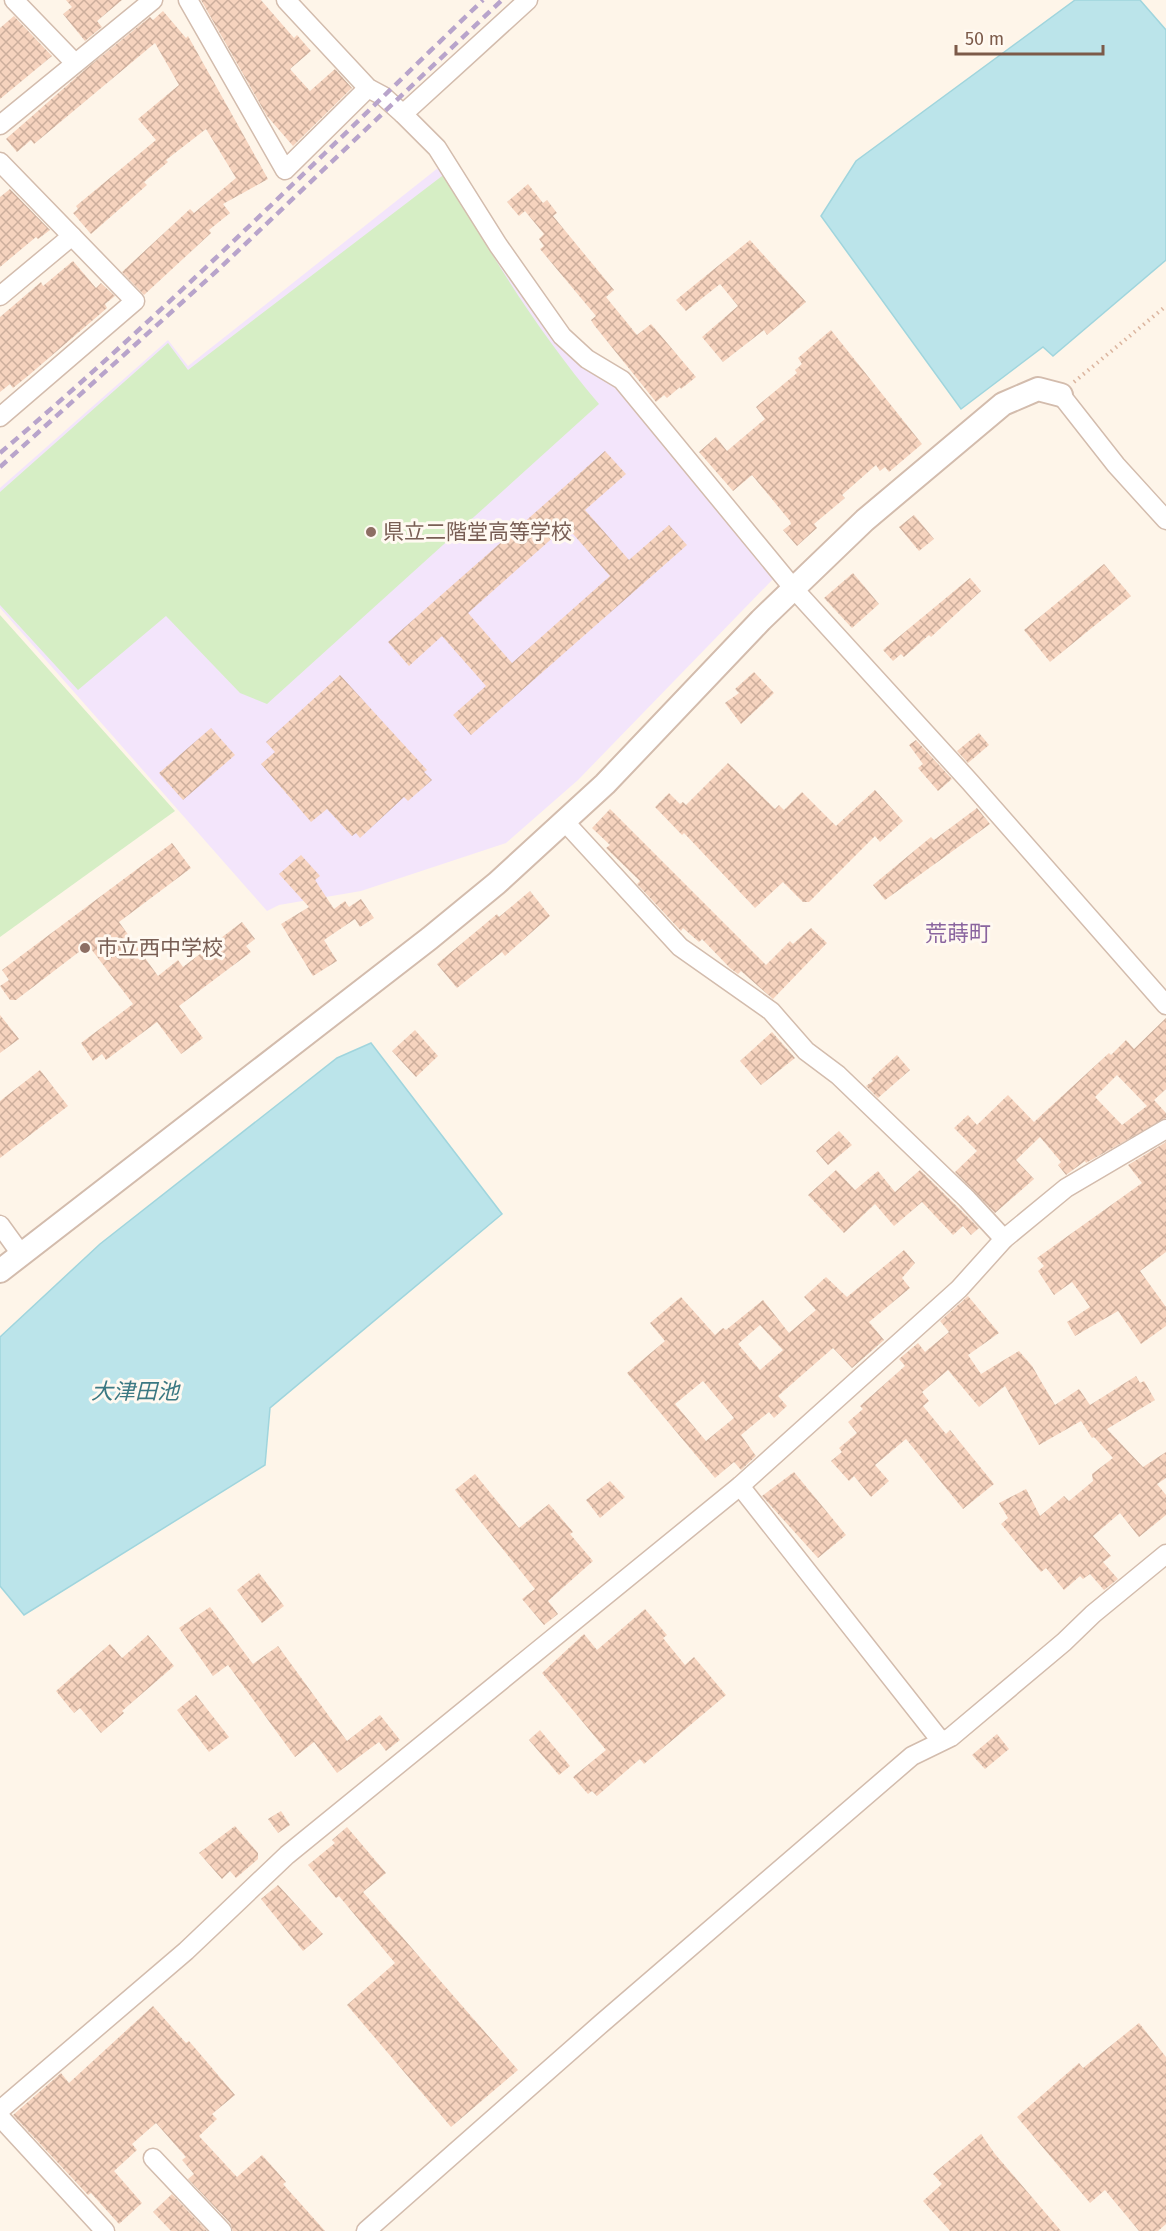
<svg xmlns="http://www.w3.org/2000/svg" width="1166" height="2231" font-family="'Fira Sans','Noto Sans JP',sans-serif">
<defs>
<pattern id="building-cross-hatch" width="8" height="8" patternUnits="userSpaceOnUse" patternTransform="scale(1.5)"><rect width="8" height="8" fill="#f6d3be"/><path d="M0 0l8 8M0 8l8-8" fill="none" stroke="#ccae9c"/></pattern>
</defs>
<rect width="100%" height="100%" fill="#fef5e9"/>
<path fill="#f3e5fb" d="M443,164L505,266L633,399L776,576L578,780L506,843L361,891L279,905L267,911L0,608V488L168,340L188,366Z"/>
<g fill="#d6eec5">
<path d="M446,173C489,254 539,333 599,404L267,704L240,693L166,616L78,690L0,605V492L168,343L188,370Z"/>
<path d="M0,615L175,811L0,937Z"/>
</g>
<g fill="#bbe4ea" stroke="#a0d5dd" stroke-width="1.5">
<path d="M1075,0H1140L1166,30V260L1053,356L1043,347L961,409L821,216L856,161Z"/>
<path d="M371,1043L502,1214L270,1408L265,1465L24,1615L0,1586V1337L100,1244L337,1058Z"/>
</g>
<g fill="url(#building-cross-hatch)" fill-rule="evenodd">
<path d="M66,0H122L97,21L102,27L85,41L63,14L72,7Z"/>
<path d="M201,0H261L294,38L297,35L311,51L290,69L310,91L335,69L352,88L293,146L267,116Z"/>
<path d="M163,11L186,38L188,36L268,179L223,204L230,213L209,230L211,233L144,295L122,272L190,209L194,213L236,178L206,129L166,160L168,162L144,182L147,185L91,234L73,213L78,209L76,206L156,140L138,119L179,85L155,43L34,144L31,140L17,152L6,139L88,67L150,17L153,20Z"/>
<path d="M14,16L52,56L0,99V28Z"/>
<path d="M528,184L543,203L547,200L557,213L553,216L614,290L606,297L637,335L651,324L696,377L681,389L680,387L667,398L664,395L656,402L594,325L591,320L596,316L540,249L544,246L539,239L544,234L525,211L519,216L507,202Z"/>
<path d="M10,189L50,230L38,239L36,237L0,267V197Z"/>
<path d="M750,240L806,302L767,335L764,330L723,362L702,337L738,306L720,284L686,311L676,300Z"/>
<path d="M73,261L96,288L101,283L115,296L105,304L107,308L29,375L13,388L10,384L0,392V317L41,282L43,286Z"/>
<path d="M831,330L922,444L889,472L885,467L880,471L876,465L842,495L845,498L814,524L817,528L797,546L783,530L791,524L790,521L752,475L733,491L699,452L716,437L727,451L765,419L756,407L797,373L795,370L802,364L798,358Z"/>
<path d="M605,451L626,474L585,510L629,560L669,525L687,545L471,735L453,715L486,686L442,636L409,666L388,642ZM566,526L610,576L512,663L468,613Z"/>
<path d="M914,515L934,539L919,551L899,527Z"/>
<path d="M1104,564L1131,596L1050,662L1024,630Z"/>
<path d="M853,573L879,604L852,628L824,598Z"/>
<path d="M970,578L981,591L931,637L929,635L904,657L901,654L893,661L883,650Z"/>
<path d="M754,672L774,693L741,724L725,703L739,693L735,689Z"/>
<path d="M340,675L427,770L424,772L432,780L408,801L404,797L360,838L356,833L352,836L327,809L311,822L261,764L275,752L266,742Z"/>
<path d="M211,728L235,755L183,800L159,773Z"/>
<path d="M979,733L989,745L968,763L957,751Z"/>
<path d="M916,740L952,779L938,791L918,768L923,764L909,745Z"/>
<path d="M728,763L775,809L779,805L784,810L802,792L836,826L875,790L903,821L880,842L875,836L809,902H803L783,882L755,908L684,833L682,835L655,807L669,793L680,804L683,802L686,805Z"/>
<path d="M977,808L990,824L885,900L873,885L931,837L934,840Z"/>
<path d="M610,809L766,965L790,941L793,944L811,928L827,943L773,999L741,971L738,974L730,968L702,939L699,942L683,928L681,931L637,884L640,881L606,848L610,845L592,828Z"/>
<path d="M172,843L191,868L119,922L158,976L178,960L183,967L242,922L255,939L246,946L251,952L179,1006L203,1038L181,1054L157,1022L106,1060L102,1054L93,1061L81,1043L133,1004L88,945L16,1000H10L0,986L9,980L2,970Z"/>
<path d="M301,855L320,876L315,880L334,909L345,901L349,907L361,899L374,918L360,927L355,919L324,940L337,961L313,976L281,924L309,907L279,874Z"/>
<path d="M530,891L550,916L505,956L502,952L457,988L437,964L497,914L499,917Z"/>
<path d="M0,1015L19,1039L0,1053Z"/>
<path d="M1166,1018V1089L1154,1100L1166,1113V1118L1086,1163L1085,1161L1066,1175L1058,1165L1061,1162L1040,1137L1016,1160L1034,1179L995,1213L955,1172L977,1151L954,1128L968,1115L977,1125L1008,1095L1034,1122L1109,1053L1111,1055L1126,1040L1134,1049ZM1117,1075L1147,1106L1122,1125L1095,1097Z"/>
<path d="M415,1030L438,1056L416,1077L392,1051Z"/>
<path d="M772,1032L795,1058L761,1085L740,1061Z"/>
<path d="M897,1055L910,1070L878,1098L866,1086L873,1081L871,1079Z"/>
<path d="M40,1070L68,1106L0,1158V1101Z"/>
<path d="M839,1131L852,1145L828,1165L816,1151Z"/>
<path d="M1166,1142V1252L1140,1271L1166,1307V1326L1141,1344L1118,1311L1075,1336L1067,1322L1090,1307L1072,1282L1054,1295L1038,1271L1044,1266L1037,1258L1142,1183L1128,1165Z"/>
<path d="M836,1170L855,1190L878,1171L895,1192L920,1170L979,1228L971,1235L963,1226L953,1235L922,1202L894,1226L875,1204L844,1233L808,1195Z"/>
<path d="M904,1250L915,1263L902,1278L910,1288L869,1322L884,1340L852,1368L833,1348L778,1396L787,1406L774,1418L769,1412L741,1435L756,1456L741,1470L734,1462L715,1478L627,1373L665,1341L650,1323L681,1297L715,1335L723,1328L726,1330L763,1300L789,1333L816,1310L804,1297L826,1277L847,1297ZM760,1325L783,1350L760,1370L738,1344ZM703,1381L734,1418L706,1441L675,1404Z"/>
<path d="M968,1296L999,1333L968,1355L981,1374L1019,1351L1032,1366L1055,1405L1079,1389L1090,1405L1136,1376L1140,1383L1144,1381L1155,1400L1107,1429L1143,1467L1166,1452V1478L1157,1484L1166,1495V1515L1139,1537L1120,1513L1093,1536L1111,1556L1103,1562L1118,1579L1104,1590L1090,1574L1083,1579L1080,1576L1064,1590L1046,1568L1041,1572L1001,1524L1008,1518L999,1503L1026,1489L1040,1516L1064,1496L1069,1501L1093,1481L1092,1474L1113,1458L1094,1437L1092,1438L1081,1421L1039,1445L1005,1386L979,1407L948,1370L922,1392L929,1401L923,1406L946,1434L950,1430L994,1484L963,1509L906,1439L875,1465L889,1481L871,1497L854,1476L849,1481L831,1461L842,1452L839,1448L857,1433L848,1422L863,1409L860,1406L905,1366L899,1359L918,1343L925,1352L949,1332L940,1321Z"/>
<path d="M794,1472L846,1535L818,1558L762,1496Z"/>
<path d="M475,1474L519,1528L549,1504L573,1532L570,1534L593,1561L548,1601L558,1614L544,1625L522,1599L535,1589L455,1490Z"/>
<path d="M610,1481L625,1497L600,1518L586,1500Z"/>
<path d="M259,1573L284,1606L262,1623L237,1590Z"/>
<path d="M210,1607L253,1664L278,1646L347,1741L380,1715L400,1740L386,1751L379,1742L337,1773L314,1742L295,1757L228,1665L213,1676L179,1628Z"/>
<path d="M645,1609L667,1635L663,1638L685,1665L694,1657L726,1695L644,1764L640,1759L597,1796L592,1791L588,1794L573,1777L606,1750L542,1673L584,1634L597,1650Z"/>
<path d="M148,1635L174,1666L122,1711L124,1713L101,1733L80,1708L74,1713L56,1691L110,1644L122,1658Z"/>
<path d="M196,1695L229,1737L209,1752L177,1710Z"/>
<path d="M540,1730L570,1766L559,1775L529,1740Z"/>
<path d="M997,1734L1009,1749L985,1769L972,1755Z"/>
<path d="M281,1811L290,1825L278,1833L268,1819Z"/>
<path d="M235,1826L258,1853V1859L236,1878L230,1871L222,1879L199,1853Z"/>
<path d="M347,1827L386,1873L363,1892L518,2070L451,2127L347,2005L395,1963L339,1896L336,1898L308,1865L335,1843L332,1840Z"/>
<path d="M278,1885L323,1934L303,1951L261,1899Z"/>
<path d="M153,2006L186,2043L189,2041L235,2095L212,2114L217,2119L199,2136L237,2177L262,2155L286,2182L283,2184L325,2231H233L230,2223L188,2179L194,2174L182,2160L186,2157L156,2123L132,2144L137,2150L114,2171L142,2203L119,2224L91,2193L88,2195L13,2115L61,2073L69,2083Z"/>
<path d="M1139,2023L1166,2057V2224L1158,2231H1139L1105,2190L1090,2203L1017,2117L1079,2063L1083,2068Z"/>
<path d="M981,2134L995,2154L1061,2231H950L923,2201L942,2184L933,2174Z"/>
<path d="M172,2194L207,2231H171L153,2212Z"/>
</g>
<g fill="none" stroke-linecap="round" stroke-linejoin="round">
<g stroke="#d3bcad" stroke-width="21">
<g id="minor">
<path d="M14,0L75,63"/>
<path d="M188,0L285,170L368,88"/>
<path d="M286,0L368,88L383,96L403,114L437,148L498,245L562,336L587,359L622,380L794,589L970,782L1166,1005"/>
<path d="M403,114L528,0"/>
<path d="M0,125L153,0"/>
<path d="M0,162L135,301L0,417"/>
<path d="M0,296L72,236"/>
<path d="M1061,395L1116,465L1166,520"/>
<path d="M565,822L680,947L771,1011L806,1051L838,1075L967,1199L1004,1239"/>
<path d="M0,1225L21,1254"/>
<path d="M740,1486L941,1741"/>
<path d="M0,2110L186,1951L287,1855L740,1486L959,1289L1004,1239L1066,1188L1166,1129"/>
<path d="M0,2117L105,2231"/>
<path d="M153,2158L222,2231"/>
<path d="M366,2231L602,2023L912,1756L951,1737L1064,1642L1093,1614L1166,1554"/>
</g>
</g>
<g stroke="#d3bcad" stroke-width="26">
<path id="tertiary" d="M0,1271L430,938L497,883L605,784L761,620L865,520L1003,404L1038,389L1061,395"/>
</g>
<path stroke="#dcb6a0" stroke-width="4" stroke-dasharray="1.5 4.5" stroke-linecap="butt" d="M1074,382L1166,306"/>
<use href="#minor" stroke="#fff" stroke-width="18"/>
<use href="#tertiary" stroke="#fff" stroke-width="22"/>
<g stroke="#b8a4cb" stroke-width="4.5" stroke-dasharray="9 6" stroke-linecap="butt">
<path d="M0,453C168,310 324,153 483,0"/>
<path d="M0,467L220,268L502,0"/>
</g>
</g>
<g fill="#8d6e63" stroke="#fff9f1" stroke-width="2">
<circle cx="371" cy="532" r="6"/>
<circle cx="85" cy="948" r="6"/>
</g>
<g text-anchor="middle" dominant-baseline="central" stroke-width="6" stroke-linejoin="round" paint-order="stroke">
<g font-size="21" fill="#785e54" stroke="#fff9f1" text-anchor="start">
<text x="383" y="532">県立二階堂高等学校</text>
<text x="97" y="948">市立西中学校</text>
</g>
<g font-size="22" fill="#8a659f" stroke="#fff9f1">
<text x="958" y="933">荒蒔町</text>
</g>
<g font-size="22" font-style="italic" fill="#3b7882" stroke="#fff9f1">
<text x="135" y="1391">大津田池</text>
</g>
</g>
<path d="M956 45v9h147v-9" fill="none" stroke="#7c5a49" stroke-width="3"/>
<text x="965" y="45" font-size="18" fill="#7c5a49" stroke="#fff9f1" stroke-width="4.5" paint-order="stroke">50 m</text>
</svg>
